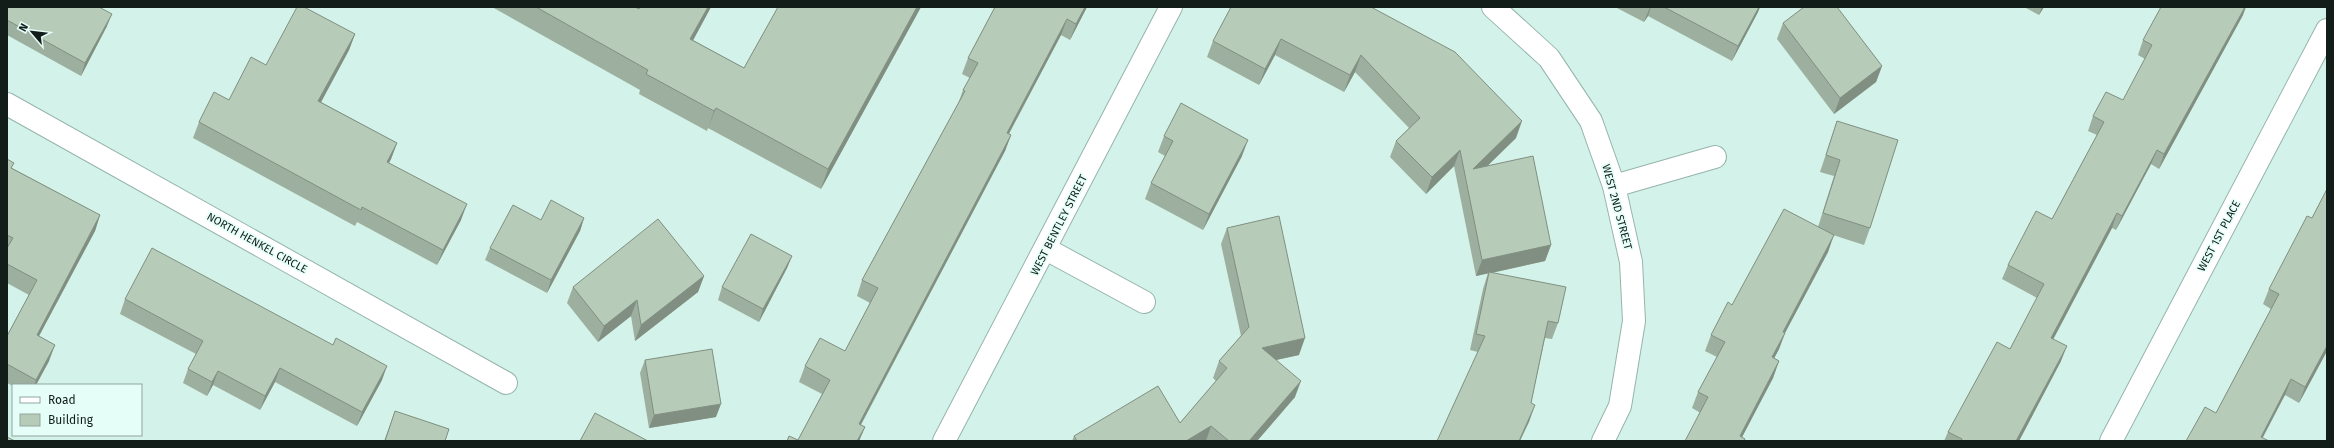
<svg xmlns="http://www.w3.org/2000/svg" width="2334" height="448" font-family="'Fira Sans',sans-serif">
<rect width="100%" height="100%" fill="#d3f2e9"/>
<g fill="none" stroke-linecap="round" stroke-linejoin="round">
<g stroke="#96b4ac" stroke-width="24">
<g id="street">
<path d="M1493,7L1549,58L1591,121L1614,186L1631,262L1634,321L1620,406L1603,441"/>
<path d="M7,104L506,383"/>
<path d="M1614,186L1715,157"/>
<path d="M1046,249L1144,302"/>
<path d="M944,441L1171,7"/>
<path d="M2111,441L2327,30"/>
</g>
</g>
<use href="#street" stroke="#fff" stroke-width="22"/>
</g>
<g fill="#9daf9e">
<path d="M7,7L107,26L81,76L7,35Z"/>
<path d="M492,7H635L639,9L640,7H711L693,40L744,68L778,7H921L821,189L708,128L707,131L639,94L640,90Z"/>
<path d="M995,7H1087L1070,40L1061,35L1009,134L1011,135L1005,151L861,425L865,427L859,441H787L798,440L822,394L799,382L805,366L845,351L870,303L857,296L862,280L958,104L963,90L970,78L962,74L968,58Z"/>
<path d="M1371,7L1516,138L1487,166L1551,245L1545,261L1492,273L1558,323L1552,339L1545,338L1531,403L1529,422L1478,352L1470,350L1483,289L1488,273L1476,276L1454,166L1426,194L1390,157L1396,141L1409,128L1355,72L1344,92L1275,55L1259,85L1207,57L1213,41Z"/>
<path d="M1615,7H1760L1758,12L1732,61L1648,16L1644,22Z"/>
<path d="M2024,7H2044L2039,15Z"/>
<path d="M2243,15L2159,169L2151,164L2116,230L2112,228L2053,339L2061,361L2019,441H1944L1948,432L2010,349L2037,298L2002,279L2008,265L2052,219L2097,135L2088,131L2093,116L2123,100L2145,59L2138,55L2143,40Z"/>
<path d="M1783,23L1882,66L1876,82L1834,114L1777,39Z"/>
<path d="M355,34L349,50L321,102L397,143L391,159L389,163L461,220L437,265L357,222L355,226L193,138L199,122L229,100L266,65Z"/>
<path d="M1837,121L1870,228L1864,245L1833,235L1828,252L1785,333L1779,349L1774,358L1779,361L1773,378L1742,437L1692,408L1698,392L1717,357L1705,351L1711,335L1732,305L1818,227L1834,176L1820,172Z"/>
<path d="M1164,136L1242,156L1203,230L1145,199L1151,183L1165,156L1158,152Z"/>
<path d="M7,159L12,168L100,215L95,231L39,336L49,361L36,385H13V386L7,383V336L29,295L7,283Z"/>
<path d="M2327,189V351L2299,403L2285,395L2216,413L2271,309L2263,304L2269,289L2312,218Z"/>
<path d="M584,218L580,231L547,293L485,260L490,248L541,220Z"/>
<path d="M1227,228L1299,355L1276,360L1295,397L1257,441H1072L1074,436L1180,423L1216,381L1213,378L1219,361L1241,336L1221,244Z"/>
<path d="M792,256L787,268L759,322L718,300L722,287Z"/>
<path d="M704,276L698,292L635,341L631,316L598,342L567,303L573,287Z"/>
<path d="M125,299L382,380L357,426L275,382L260,410L213,385L207,396L183,383L188,369L196,354L120,314Z"/>
<path d="M645,360L716,417L649,428L640,373Z"/>
<path d="M395,411L445,441H384Z"/>
</g>
<g fill="#808f81">
<path d="M708,7H711L683,59L690,39Z"/>
<path d="M917,7H921L821,189L828,169Z"/>
<path d="M1085,7H1087L1070,40L1076,24Z"/>
<path d="M1650,7H1651L1648,16L1644,22Z"/>
<path d="M1759,7H1760L1758,12L1732,61L1738,46Z"/>
<path d="M2042,7H2044L2039,15Z"/>
<path d="M2245,7H2246L2243,15L2159,169L2164,154Z"/>
<path d="M112,14L107,26L81,76L85,63Z"/>
<path d="M1067,19L1061,35L1001,148L1007,133Z"/>
<path d="M355,34L349,50L313,117L318,101Z"/>
<path d="M1281,39L1275,55L1259,85L1265,69Z"/>
<path d="M1361,55L1355,72L1344,92L1350,75Z"/>
<path d="M1882,66L1876,82L1834,114L1840,98Z"/>
<path d="M716,108L708,128L707,131L714,111Z"/>
<path d="M1522,121L1516,138L1468,185L1473,169Z"/>
<path d="M1011,135L1005,151L853,439L859,424Z"/>
<path d="M1248,140L1242,156L1203,230L1209,214Z"/>
<path d="M397,143L391,159L381,177L387,162Z"/>
<path d="M1460,150L1454,166L1426,194L1432,177Z"/>
<path d="M2157,150L2151,164L2116,230L2122,216Z"/>
<path d="M467,204L461,220L437,265L443,250Z"/>
<path d="M2117,213L2112,228L2046,353L2051,338Z"/>
<path d="M100,215L95,231L31,351L37,335Z"/>
<path d="M584,218L580,231L547,293L551,280Z"/>
<path d="M1834,235L1828,252L1777,348L1783,332Z"/>
<path d="M1551,245L1545,261L1476,276L1482,260Z"/>
<path d="M792,256L787,268L759,322L763,309Z"/>
<path d="M704,276L698,292L635,341L641,325Z"/>
<path d="M637,300L631,316L598,342L604,326Z"/>
<path d="M1785,333L1779,349L1766,374L1772,357Z"/>
<path d="M1305,338L1299,355L1257,364L1262,348Z"/>
<path d="M55,345L49,361L36,385H34L36,380Z"/>
<path d="M2067,346L2061,361L2019,441H2016Z"/>
<path d="M2327,346V351L2299,403L2305,387Z"/>
<path d="M1779,361L1773,378L1740,441V436Z"/>
<path d="M387,366L382,380L357,426L362,412Z"/>
<path d="M280,368L275,382L260,410L265,396Z"/>
<path d="M218,371L213,385L207,396L212,382Z"/>
<path d="M2291,379L2285,395L2261,441V437Z"/>
<path d="M1301,381L1295,397L1257,441H1249Z"/>
<path d="M721,404L716,417L649,428L654,415Z"/>
<path d="M1535,405L1529,422L1520,441H1519Z"/>
<path d="M1211,426L1206,441H1186Z"/>
<path d="M865,427L859,441H857Z"/>
</g>
<g fill="#b7ccb8" stroke="#808f81">
<path d="M7,7H99L112,14L85,63L7,20Z"/>
<path d="M297,7H304L355,34L318,101L397,143L387,162L467,204L443,250L362,207L361,210L199,122L214,92L229,100L251,57L266,65Z"/>
<path d="M536,7H635L639,9L640,7H708L690,39L744,68L778,7H917L828,169L716,108L714,111L646,74L648,70Z"/>
<path d="M995,7H1085L1076,24L1067,19L1007,133L1011,135L859,424L865,427L857,441H787L789,436L798,440L830,380L805,366L820,338L845,351L878,288L862,280L965,91L963,90L978,63L968,58Z"/>
<path d="M1231,7H1371L1455,52L1522,121L1473,169L1533,156L1551,245L1482,260L1460,150L1432,177L1396,141L1420,118L1361,55L1350,75L1281,39L1265,69L1213,41Z"/>
<path d="M1664,7H1759L1738,46Z"/>
<path d="M1804,7H1837L1882,66L1840,98L1783,23Z"/>
<path d="M2161,7H2245L2164,154L2157,150L2122,216L2117,213L2051,338L2067,346L2016,441H1961L1962,439L1948,432L1997,342L2010,349L2044,284L2008,265L2036,211L2052,219L2104,122L2093,116L2106,92L2123,100L2152,45L2143,40Z"/>
<path d="M1181,103L1248,140L1209,214L1151,183L1173,141L1164,136Z"/>
<path d="M1837,121L1898,140L1870,228L1823,213L1840,160L1826,155Z"/>
<path d="M7,159L14,163L11,168L100,215L37,335L55,345L36,380L7,364V336L37,280L7,264V248L13,238L7,235Z"/>
<path d="M2327,189V346L2305,387L2291,379L2261,437L2269,441H2186L2205,407L2216,413L2279,294L2269,289L2307,216L2312,218Z"/>
<path d="M551,200L584,218L551,280L490,248L513,205L541,220Z"/>
<path d="M1784,209L1834,235L1783,332L1785,333L1772,357L1779,361L1740,436L1745,439L1744,441H1685L1708,397L1698,392L1725,342L1711,335L1728,302L1732,305Z"/>
<path d="M1279,216L1305,338L1262,348L1301,381L1249,441H1229L1211,426L1186,441H1077L1074,436L1158,386L1180,423L1227,368L1219,361L1249,327L1227,228Z"/>
<path d="M658,219L704,276L641,325L637,300L604,326L573,287Z"/>
<path d="M751,234L792,256L763,309L722,287Z"/>
<path d="M152,248L333,345L336,338L387,366L362,412L280,368L265,396L218,371L212,382L188,369L203,341L125,299Z"/>
<path d="M1489,272L1566,287L1558,323L1548,321L1531,403L1535,405L1519,441H1437L1485,336L1476,334Z"/>
<path d="M712,349L721,404L654,415L645,360Z"/>
<path d="M395,411L449,429L445,441H385Z"/>
<path d="M595,413L648,441H580Z"/>
<path d="M7,437L15,441H7Z"/>
</g>
<g text-anchor="middle" dominant-baseline="central" stroke-width="3.5" stroke-linejoin="round" paint-order="stroke">
<g font-size="11" fill="#121d1a" stroke="#e5fef7">
<text transform="translate(1617 207) rotate(75)">WEST 2ND STREET</text>
<text transform="translate(1059 225) rotate(-63)">WEST BENTLEY STREET</text>
<text transform="translate(2219 236) rotate(-62)">WEST 1ST PLACE</text>
<text transform="translate(257 243) rotate(29)">NORTH HENKEL CIRCLE</text>
</g>
</g>
<rect width="2334" height="448" fill="none" stroke="#121d1a" stroke-width="16"/>
<rect x="12" y="384" width="130" height="52" fill="#e5fef7" stroke="#91a49f"/>
<rect x="20" y="397" width="20" height="6" fill="#ffffff" stroke="#91a49f"/>
<text x="48" y="404" font-size="12" fill="#121d1a">Road</text>
<rect x="20" y="414" width="20" height="12" fill="#b7ccb8" stroke="#91a49f"/>
<text x="48" y="424" font-size="12" fill="#121d1a">Building</text>
<g transform="translate(32 32) rotate(298)" stroke="#e5fef7" stroke-width="3" paint-order="stroke">
<path d="M0-3L7 15L0 10L-7 15Z" fill="#121d1a"/>
<text y="-6" font-size="11" font-weight="bold" text-anchor="middle" fill="#121d1a">N</text>
</g>
</svg>
